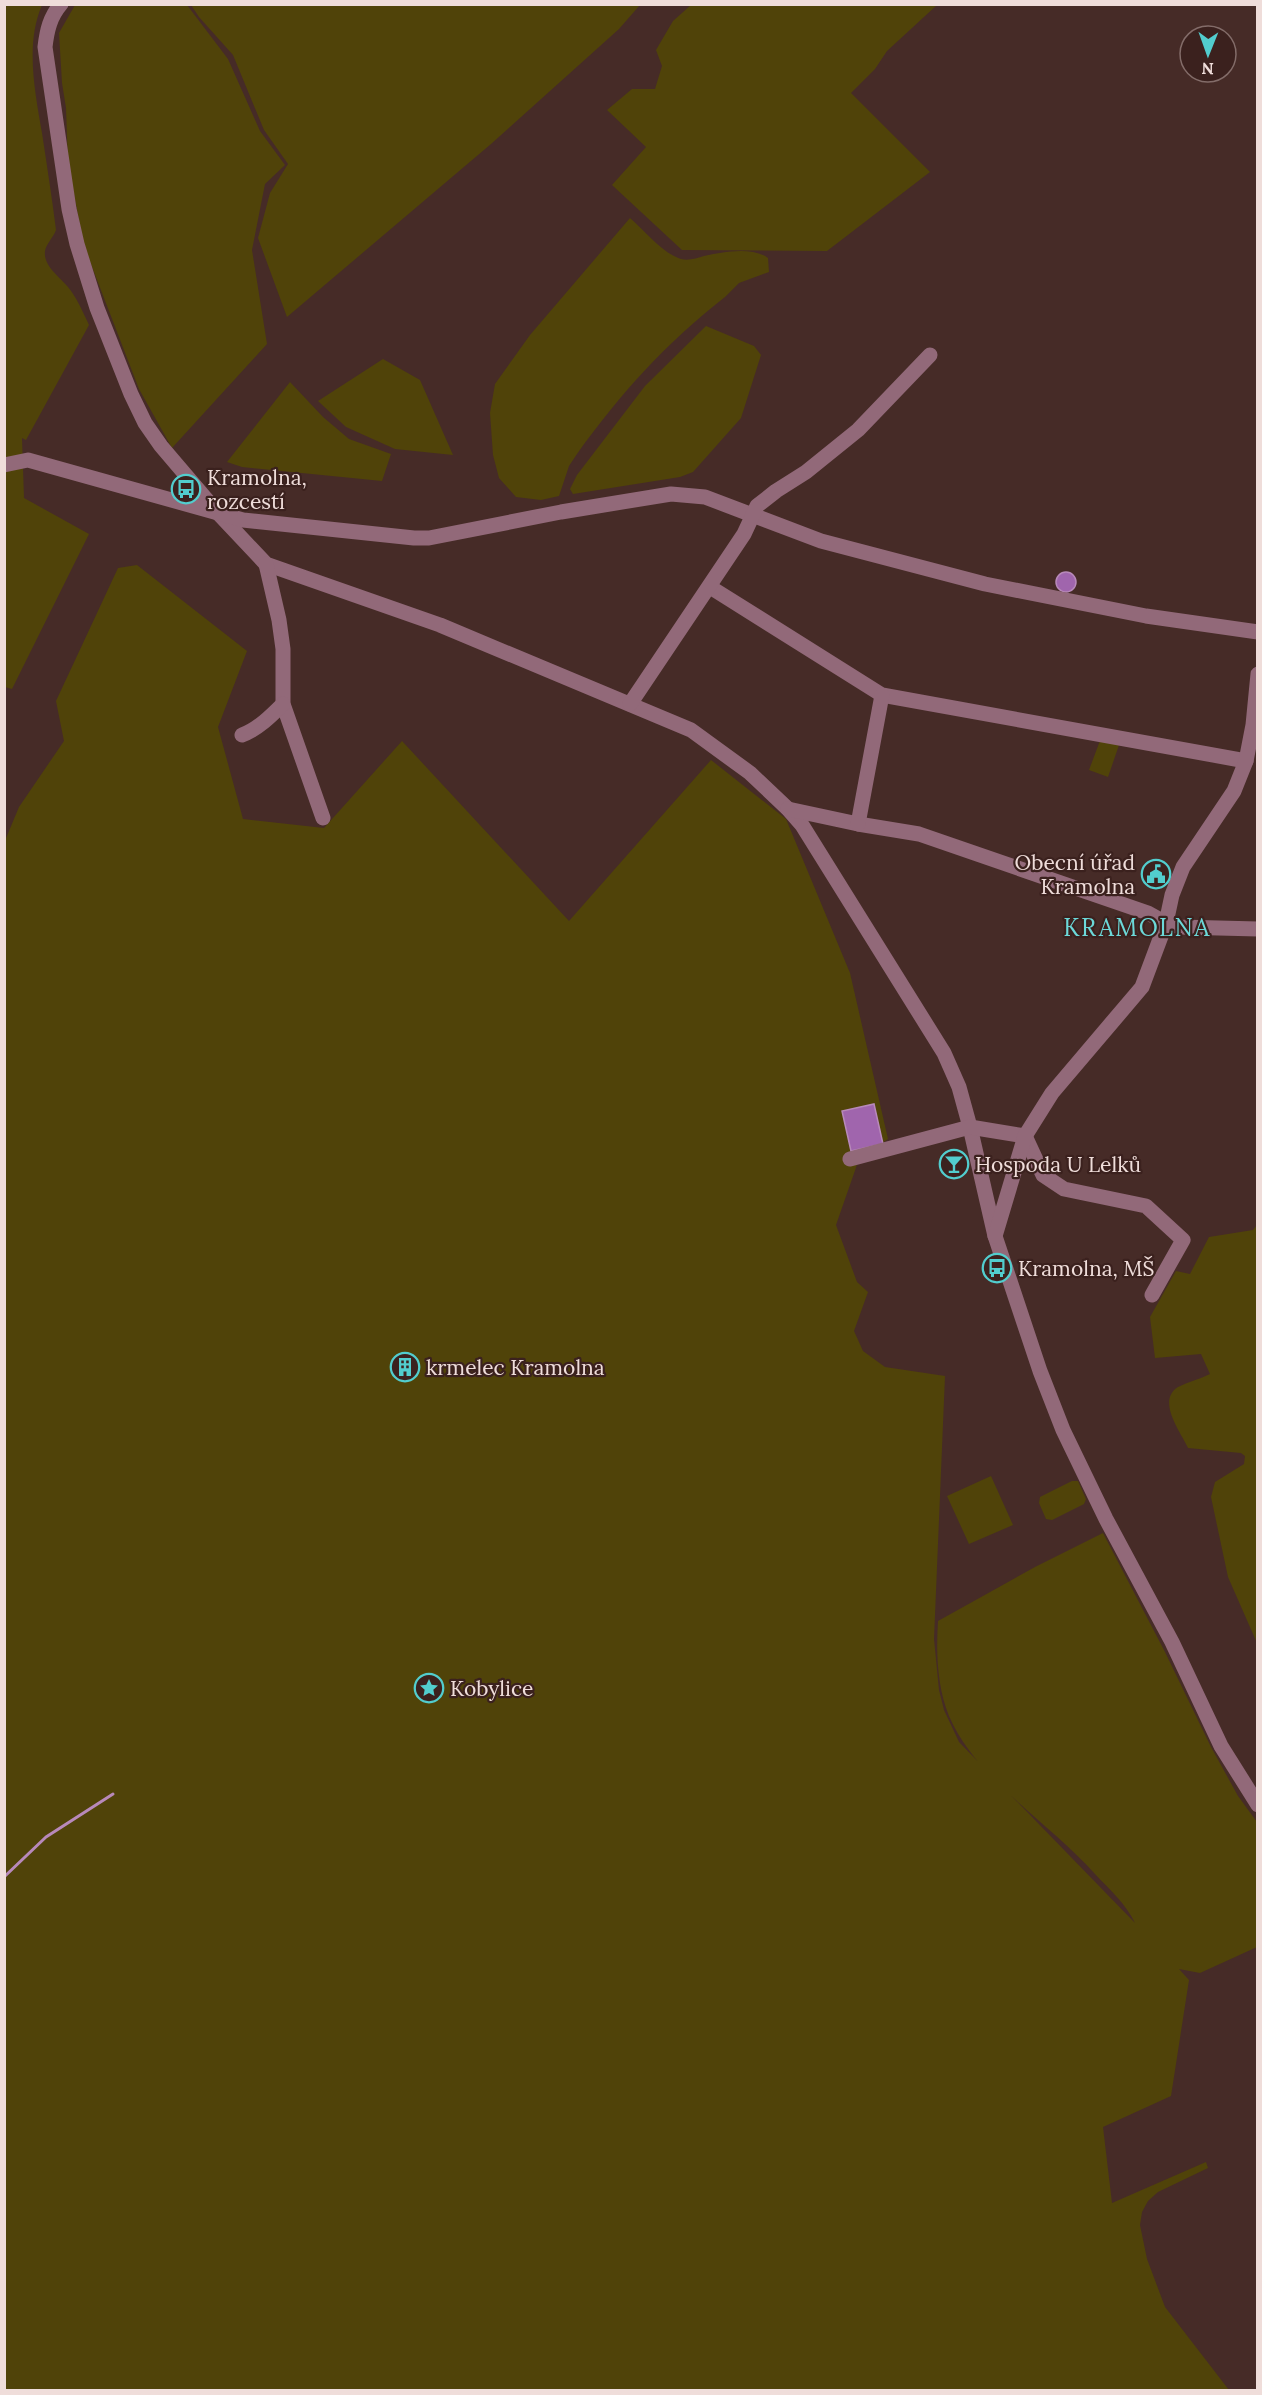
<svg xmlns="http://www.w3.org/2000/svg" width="1262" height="2395" font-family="Lora,serif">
<rect width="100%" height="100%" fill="#462b27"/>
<g fill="#504309">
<path d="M5,5H42C25,44 35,92 42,133C47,166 52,198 56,230C53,238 46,244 45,251C43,266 60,277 68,287C77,298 83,312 89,325L26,440L22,438L24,498L89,534L12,689L5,687Z"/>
<path d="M75,5H187L228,59L260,131L285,165L265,184L252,250L267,344L172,448L139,389L84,246L68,163L66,108L62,83L59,33Z"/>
<path d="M191,5H640L619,29L491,144L287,317L258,238L270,193L288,164L264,130L233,55L199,17Z"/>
<path d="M691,5H937L887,51L875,69L851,93L930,172L827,251L682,250L612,185L646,147L607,110L632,89H655L662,66L656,50L673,21Z"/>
<path d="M630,218C645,231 662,253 681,259C689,261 697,258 704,256C722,252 752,246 768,258L769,272L739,283L725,297C666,343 620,394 577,454L569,466L559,496L541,500L516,497L499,478L493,455L490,413L495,384L530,335Z"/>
<path d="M706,326L754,346L761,355L741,418L693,472L680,477L573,494L570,489L577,475L645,386Z"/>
<path d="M383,359L420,380L453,455L395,449L346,427L318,401Z"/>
<path d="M290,382L323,417L349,439L391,454L382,481L242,467L227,462Z"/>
<path d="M137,565L247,651L218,727L243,819L324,828L402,741L569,921L711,760L786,819L850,973L888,1139L859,1159L836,1225L857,1282L868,1292L854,1331L863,1351L885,1367L945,1376L934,1639L939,1690L944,1710L959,1742L1135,1923C1126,1904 1109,1889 1095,1874C1051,1824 975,1778 949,1716C937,1687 936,1652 938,1621L1035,1567L1103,1533L1165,1652L1211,1747L1238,1796L1257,1822V1947L1200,1973L1179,1969L1189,1980L1171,2096L1103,2127L1112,2203L1206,2162L1208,2168L1158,2192L1148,2201L1142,2212L1140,2225L1147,2259L1165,2307L1229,2390H5L4,843L19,807L64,741L56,701L118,568Z"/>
<path d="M1101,738L1119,745L1108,777L1089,770Z"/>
<path d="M1257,1225V1643L1228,1577L1211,1497L1215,1482L1244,1464L1245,1456L1241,1453L1188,1448C1181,1432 1156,1401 1178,1387C1188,1382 1200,1379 1210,1374L1201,1354L1155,1358L1150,1317L1176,1271L1190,1274L1209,1237L1253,1230Z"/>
<path d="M991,1476L1013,1525L969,1544L947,1496Z"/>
<path d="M1072,1481H1078L1086,1499L1084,1504L1052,1520L1046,1519L1039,1503L1040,1497Z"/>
</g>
<g fill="#a065ad" stroke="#b889ba" stroke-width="1.5">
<circle cx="1066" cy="582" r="10"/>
<path d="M874,1104L883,1144L851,1151L842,1111Z"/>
</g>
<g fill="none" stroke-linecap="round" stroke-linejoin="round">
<path stroke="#b889ba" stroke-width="3" d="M4,1877L46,1837L113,1794"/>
<g stroke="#926979" stroke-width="15">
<path d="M61,4C50,17 47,30 45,47L69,209L77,244L97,308L131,394L145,423L161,446L219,514L266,564L440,625L691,730L750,773L788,809L802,825L944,1053L959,1087L970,1127L995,1236L1040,1371L1063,1430L1106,1519L1172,1642L1221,1746L1258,1805"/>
<path d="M4,465L28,460L243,520L414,538H429L561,512L671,494L705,497L821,541L985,584L1146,616L1258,632"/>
<path d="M266,564L279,620L283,649V704L323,818"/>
<path d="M710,587L882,695L1246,761"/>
<path d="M630,704L744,534L757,506L776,491L806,472L858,430L930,355"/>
<path d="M242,735C258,729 271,716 283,704"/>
<path d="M788,809L858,824L919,834L1148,913L1166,923L1179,927L1258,929"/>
<path d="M858,824L882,695"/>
<path d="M850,1159L970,1127L1025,1136L1043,1175L1064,1189L1146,1206L1183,1240L1152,1295"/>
<path d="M995,1236L1025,1136L1052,1093L1142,987L1166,923L1172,895L1183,867L1234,791L1246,761L1253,725L1258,674"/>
</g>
</g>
<defs>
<g id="bus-ring" transform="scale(1.5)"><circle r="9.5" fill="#3b211e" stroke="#52cdce" stroke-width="1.5"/><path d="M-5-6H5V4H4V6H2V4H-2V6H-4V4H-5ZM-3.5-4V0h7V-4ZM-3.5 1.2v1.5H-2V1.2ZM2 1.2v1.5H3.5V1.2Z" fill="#52cdce"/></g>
<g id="civic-ring" transform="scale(1.5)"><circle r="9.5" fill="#3b211e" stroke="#52cdce" stroke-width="1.5"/><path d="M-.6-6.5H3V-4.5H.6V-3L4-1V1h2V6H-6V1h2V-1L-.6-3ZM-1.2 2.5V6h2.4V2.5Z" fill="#52cdce"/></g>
<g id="bar-ring" transform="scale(1.5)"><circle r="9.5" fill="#3b211e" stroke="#52cdce" stroke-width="1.5"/><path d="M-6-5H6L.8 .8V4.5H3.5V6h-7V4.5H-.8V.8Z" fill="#52cdce"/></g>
<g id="building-ring" transform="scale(1.5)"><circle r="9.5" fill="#3b211e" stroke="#52cdce" stroke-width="1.5"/><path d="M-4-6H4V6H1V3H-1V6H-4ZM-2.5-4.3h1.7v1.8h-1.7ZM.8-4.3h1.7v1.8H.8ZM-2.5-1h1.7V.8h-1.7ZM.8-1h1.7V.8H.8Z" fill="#52cdce"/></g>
<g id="sight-ring" transform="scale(1.5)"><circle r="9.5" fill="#3b211e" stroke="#52cdce" stroke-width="1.5"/><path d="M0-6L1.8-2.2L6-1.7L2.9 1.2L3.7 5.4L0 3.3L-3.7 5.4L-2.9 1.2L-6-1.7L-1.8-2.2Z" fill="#52cdce"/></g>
</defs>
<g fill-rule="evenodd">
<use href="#bus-ring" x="186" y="489"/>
<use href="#civic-ring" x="1156" y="874"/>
<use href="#bar-ring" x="954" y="1164"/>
<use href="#bus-ring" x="997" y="1268"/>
<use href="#building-ring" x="405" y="1367"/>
<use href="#sight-ring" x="429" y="1688"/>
</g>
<g text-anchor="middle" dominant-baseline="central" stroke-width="4.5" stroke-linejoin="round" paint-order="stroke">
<g font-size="21" fill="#efddda" stroke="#3b211e" text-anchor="start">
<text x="207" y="477">Kramolna,<tspan x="207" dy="24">rozcestí</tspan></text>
<text x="1135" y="862" text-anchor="end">Obecní úřad<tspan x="1135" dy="24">Kramolna</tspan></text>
<text x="975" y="1164">Hospoda U Lelků</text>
<text x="1018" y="1268">Kramolna, MŠ</text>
<text x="426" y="1367">krmelec Kramolna</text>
<text x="450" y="1688">Kobylice</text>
</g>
<g font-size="24" letter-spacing="1.5" fill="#6cd9d9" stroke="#3b211e">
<text x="1137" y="927">KRAMOLNA</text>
</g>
</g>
<rect width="1262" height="2395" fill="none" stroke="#efddda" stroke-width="12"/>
<g transform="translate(1208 54) rotate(181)"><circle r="28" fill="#3b211e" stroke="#836c69" stroke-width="1.5"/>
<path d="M0-4.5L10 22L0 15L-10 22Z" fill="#52cdce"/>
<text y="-9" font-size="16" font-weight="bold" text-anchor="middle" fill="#efddda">N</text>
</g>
</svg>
